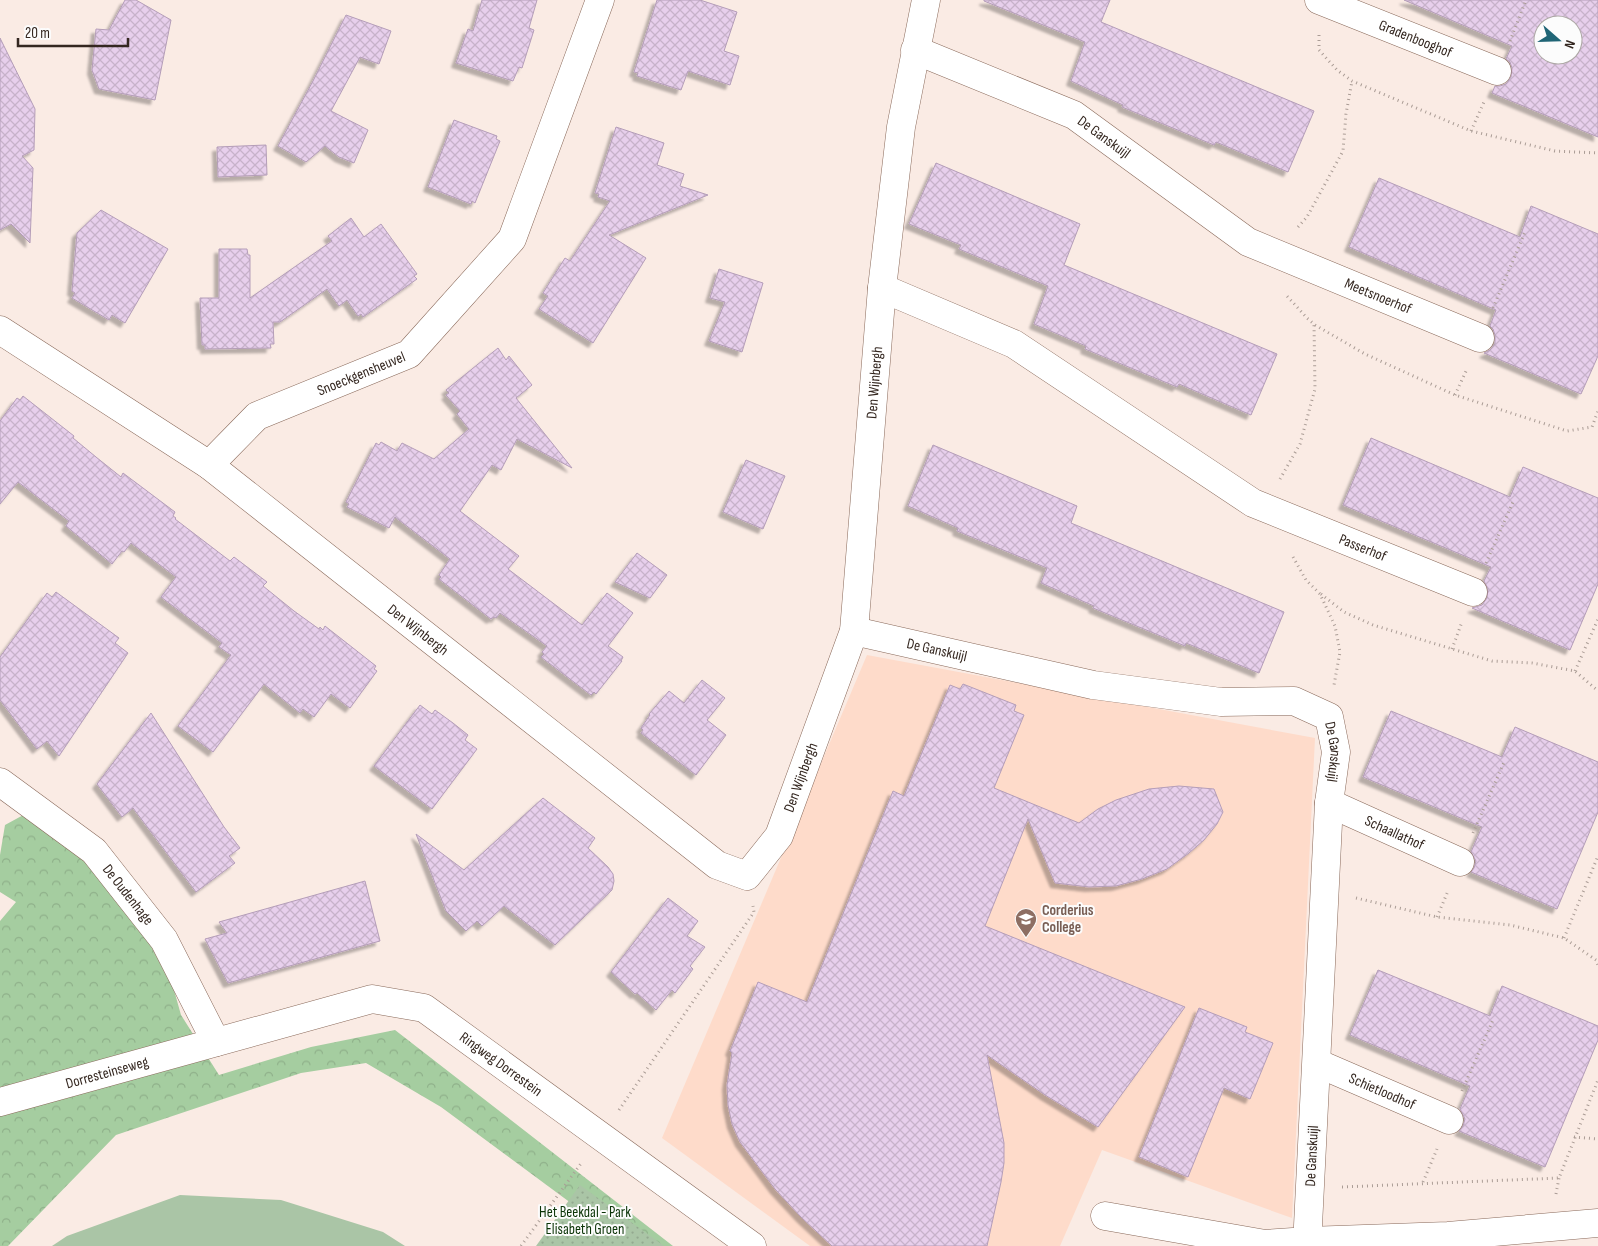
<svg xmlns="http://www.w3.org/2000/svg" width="1598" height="1246" font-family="'Sofia Sans Condensed',sans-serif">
<defs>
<pattern id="forest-crowns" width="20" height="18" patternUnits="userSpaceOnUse" patternTransform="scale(1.25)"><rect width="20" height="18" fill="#a5cda0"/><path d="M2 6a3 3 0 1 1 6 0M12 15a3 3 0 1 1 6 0" fill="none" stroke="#8fb08a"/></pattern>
<pattern id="park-dots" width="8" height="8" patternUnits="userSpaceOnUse" patternTransform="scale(1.25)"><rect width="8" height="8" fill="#aac5a6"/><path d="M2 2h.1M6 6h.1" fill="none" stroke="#93a98f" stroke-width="1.8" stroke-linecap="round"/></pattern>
<pattern id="building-cross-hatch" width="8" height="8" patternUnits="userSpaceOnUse" patternTransform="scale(1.25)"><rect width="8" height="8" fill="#e7cfec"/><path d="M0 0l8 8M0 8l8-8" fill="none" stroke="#c7b2ca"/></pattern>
<filter id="shadow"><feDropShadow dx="-4.5" dy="4.5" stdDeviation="1" flood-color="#0004"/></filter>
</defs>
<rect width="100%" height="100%" fill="#faebe4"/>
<path fill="#fedbca" d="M867,655L1315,738L1292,1218L1102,1150L1060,1246H810L662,1138Z"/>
<path fill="url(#forest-crowns)" d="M27,813L88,858L139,923L174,990L181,1015L219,1075L311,1047L395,1030L673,1246H629L441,1107L366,1063L301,1073L116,1135L8,1246H0V921L16,902L0,892V855L5,825Z"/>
<path fill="url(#park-dots)" d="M580,1185L664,1246H536Z"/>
<path fill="#aac5a6" d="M180,1195L281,1200L383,1232L405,1246H52L67,1236Z"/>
<g fill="url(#building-cross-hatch)" stroke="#b49db8" fill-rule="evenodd" filter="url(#shadow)">
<path d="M125,0H136L171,20L155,100L99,89L92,70L96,29L109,30Z"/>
<path d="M482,0H537L529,28L534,30L522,68L519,67L513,81L456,63L468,29L473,31Z"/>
<path d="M657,0H700L737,12L724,51L739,56L730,85L688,71L681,90L637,76L638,73L634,72Z"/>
<path d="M984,0H1110L1101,22L1314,111L1288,172L1216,142L1214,145L1122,107L1123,105L1071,81L1085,42L984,1Z"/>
<path d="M1404,0H1598V137L1492,93L1495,86H1500L1506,84L1511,77L1512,68L1510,62L1506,59L1512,46ZM1543,25H1573V55H1543Z"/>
<path d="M346,15L391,31L379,64L360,57L331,111L368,130L354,163L339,157L325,146L306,162L278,146L313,81Z"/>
<path d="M0,38L35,109L34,150L22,156L33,168L30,243L11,224L0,230Z"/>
<path d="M454,120L497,136L496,139L500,141L475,203L472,201L471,204L428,187Z"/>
<path d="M616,127L664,143L657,165L684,174L680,186L708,195L609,235L646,258L593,343L539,309L548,296L543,293L565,258L570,261L610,201L598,197L599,194L595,193Z"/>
<path d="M266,145L267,175L218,177L217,147Z"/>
<path d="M936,163L1080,224L1064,265L1277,354L1251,415L1179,384L1177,387L1085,349L1086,346L1034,324L1048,286L959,249L961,245L909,224Z"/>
<path d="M1379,178L1520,237L1531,206L1598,234V356L1581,394L1484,353L1490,350L1495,344V335L1493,329L1490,326L1496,310L1349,247Z"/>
<path d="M101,210L168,249L125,323L112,315L109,320L72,298L75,293L72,291L77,233Z"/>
<path d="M351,218L364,237L381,224L417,274L414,276L417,279L363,317L361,314L358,316L347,300L339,306L327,289L280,322H273L274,344H270L271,348L205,349V345H202L200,298H219V249H247L248,255H250V298L332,241L328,236Z"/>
<path d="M719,269L763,283L742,352L709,341L725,302L710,298Z"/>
<path d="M498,348L506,360L509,356L532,385L516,398L572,468L517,439L501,470L492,465L460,511L519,556L508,569L582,625L607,593L633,613L608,646L623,657L621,661H622L596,694L594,692L591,695L541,657L544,654L542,652L547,646L500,613L496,618L494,617L491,619L439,579L441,577L439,575L450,559L395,517L389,528L347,507L349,504L346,502L376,443L379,445L381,442L397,451L402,443L434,459L469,429L457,414L460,411L446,395L449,393L446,390Z"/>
<path d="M23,396L74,436L73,438L96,457L121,477L123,473L175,512L173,516L176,518L175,519L230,561L234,557L267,582L263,586L294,611L319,629L320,627L323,630L325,626L376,666L374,669L377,671L350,708L331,694L314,717L303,709L300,713L264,684L213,752L178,726L231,655L219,647L222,643L161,597L176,577L131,543L124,552L122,551L112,564L66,526L69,521L18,482L0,504V421L17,398L20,400Z"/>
<path d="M1371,438L1510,497L1523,467L1598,498V584L1570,650L1472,608L1482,605L1487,598L1488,589L1484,581L1491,567L1343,505Z"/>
<path d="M933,445L1077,506L1071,523L1284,612L1259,673L1186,643L1185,646L1093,608L1094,606L1041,583L1047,568L957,531L958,528L908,506Z"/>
<path d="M746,460L785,476L763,529L723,512Z"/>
<path d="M637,553L667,575L650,598L615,582Z"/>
<path d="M56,592L119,638L115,643L128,653L59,756L47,741L37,749L0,700V657L47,593L52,597Z"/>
<path d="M702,680L725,698L707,720L726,735L696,775L641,733L643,730L641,728L650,715L649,714L669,691L684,703Z"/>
<path d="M963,684L1016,705L1014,711L1024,715L994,788L1079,823L1098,809L1116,800L1149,789L1179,786L1214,789L1223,812L1217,824L1204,840L1189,853L1167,869L1142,879L1116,886L1089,887L1055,883L1028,819L985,926L1185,1007L1098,1127L1045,1095L987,1055L1004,1143V1163L1001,1182L987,1246H832L801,1217L775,1189L740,1142L732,1124L728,1105L727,1085L732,1053L730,1051L758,982L807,1002L893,791L904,796L950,685L960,689Z"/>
<path d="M420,705L432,714L435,710L453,723L468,735L465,740L477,749L432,809L374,766Z"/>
<path d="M1391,711L1502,757L1515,727L1598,762V812L1557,909L1471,872L1474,868L1476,861L1471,852L1482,827L1363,777Z"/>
<path d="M151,713L224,827L240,848L229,856L235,863L196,892L133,808L122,817L97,784Z"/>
<path d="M543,798L595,838L588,848L608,867L613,874L614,881L612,890L555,945L504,906L482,926L477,921L466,931L446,911L416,834L464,870Z"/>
<path d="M365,881L380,941L228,983L205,939L227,933L219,922Z"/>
<path d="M668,898L698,921L687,936L705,947L690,966L693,969L675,993L672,990L656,1010L637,993L635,994L611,972Z"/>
<path d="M1378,970L1490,1016L1502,986L1598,1026V1040L1545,1167L1459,1131L1463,1126L1465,1119L1460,1109L1470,1086L1350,1035Z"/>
<path d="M1199,1008L1247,1027L1245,1032L1273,1043L1250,1099L1224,1088L1188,1177L1139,1157Z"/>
</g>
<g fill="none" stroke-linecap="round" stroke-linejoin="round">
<g stroke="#89695a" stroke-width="29">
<g id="minor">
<path id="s1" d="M1319,0L1497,71"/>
<path id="s2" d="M915,50L1074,115L1248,242L1480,338"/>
<path id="s3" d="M882,288L1014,344L1253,503L1473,592"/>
<path id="s4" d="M0,330L209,465L717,865L747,876L779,836L854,631L882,288L901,127L926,0"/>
<path id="s5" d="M209,465L257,416L409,354L512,239L600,0"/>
<path id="s6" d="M854,631L1093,685L1221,702L1294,701L1329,717L1336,752L1329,803L1307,1246"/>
<path id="s7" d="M0,782L94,851L164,940L216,1042"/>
<path id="s8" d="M1329,803L1460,862"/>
<path id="s9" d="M1317,1063L1449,1120"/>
<path id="s10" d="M0,1102L372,999L424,1008L752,1246"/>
<path d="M1105,1216L1265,1244L1308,1241L1448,1236L1598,1223"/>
</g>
</g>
<g stroke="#aa9c95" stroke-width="3" stroke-dasharray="1 4" stroke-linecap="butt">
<path d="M1319,35V50L1337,70L1352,81L1471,131L1555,151L1598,153"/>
<path d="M1510,41L1526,0"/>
<path d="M1471,131L1484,102"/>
<path d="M1298,227L1307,217L1343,151L1346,114L1352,81"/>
<path d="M1493,308L1525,232"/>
<path d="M1315,325L1365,354L1455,395L1567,431L1592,427L1598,411"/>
<path d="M1455,395L1467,369"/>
<path d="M1280,479L1300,444L1315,389L1314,324L1307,318L1287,296"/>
<path d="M1293,557L1306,580L1320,594L1335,626L1340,652L1334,685"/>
<path d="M1486,563L1513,502"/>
<path d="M1321,594L1344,612L1373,625L1492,661L1532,663L1575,671L1598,691"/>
<path d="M1452,649L1462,622"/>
<path d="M1575,671L1598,619"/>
<path d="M1473,833L1505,760"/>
<path d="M1356,898L1437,917L1510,925L1564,938L1596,960L1598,965"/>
<path d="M1437,917L1448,891"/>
<path d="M1564,938L1598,856"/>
<path d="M1462,1091L1493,1020"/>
<path d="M619,1110L754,912L753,906"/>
<path d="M1574,1137L1598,1139"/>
<path d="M1423,1182L1437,1149"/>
<path d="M1342,1187L1559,1178L1598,1080"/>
<path d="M1556,1194L1559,1178"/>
<path d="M521,1246L582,1162"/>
</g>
<use href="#minor" stroke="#fff" stroke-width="28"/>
</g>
<defs>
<g id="school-pin" transform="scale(1.125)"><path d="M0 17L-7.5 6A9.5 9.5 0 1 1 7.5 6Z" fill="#8d6e63" stroke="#fcfcfc"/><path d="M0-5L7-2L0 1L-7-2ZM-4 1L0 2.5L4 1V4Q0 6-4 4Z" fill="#fff"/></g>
</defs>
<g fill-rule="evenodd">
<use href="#school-pin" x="1026" y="919"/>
</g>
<g text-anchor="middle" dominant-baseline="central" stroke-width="4" stroke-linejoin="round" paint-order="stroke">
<g font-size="15" fill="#342720" stroke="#fcfcfc">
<text stroke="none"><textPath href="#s1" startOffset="104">Gradenbooghof</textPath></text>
<text stroke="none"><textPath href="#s2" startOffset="209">De Ganskuijl</textPath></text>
<text stroke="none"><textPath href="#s2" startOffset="528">Meetsnoerhof</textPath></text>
<text stroke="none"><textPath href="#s5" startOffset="181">Snoeckgensheuvel</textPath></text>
<text stroke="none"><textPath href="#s4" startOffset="1446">Den Wijnbergh</textPath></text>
<text stroke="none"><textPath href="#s3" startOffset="549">Passerhof</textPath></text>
<text stroke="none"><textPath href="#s4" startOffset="515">Den Wijnbergh</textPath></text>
<text stroke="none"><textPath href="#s6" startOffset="85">De Ganskuijl</textPath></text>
<text stroke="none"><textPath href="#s6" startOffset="521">De Ganskuijl</textPath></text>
<text stroke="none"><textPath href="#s4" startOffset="1041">Den Wijnbergh</textPath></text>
<text stroke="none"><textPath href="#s8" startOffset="72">Schaallathof</textPath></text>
<text stroke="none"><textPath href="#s7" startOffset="172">De Oudenhage</textPath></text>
<text stroke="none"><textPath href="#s10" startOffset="534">Ringweg Dorrestein</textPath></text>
<text stroke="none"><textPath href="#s10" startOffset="111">Dorresteinseweg</textPath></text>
<text stroke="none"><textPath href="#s9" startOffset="71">Schietloodhof</textPath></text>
<text transform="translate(1312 1156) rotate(-87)">De Ganskuijl</text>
</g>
<g font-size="15" font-weight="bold" fill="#785e54" stroke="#fcfcfc" text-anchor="start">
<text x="1042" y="910">Corderius<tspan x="1042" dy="17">College</tspan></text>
</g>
<g font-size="15" fill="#0b3407" stroke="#fcfcfc">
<text x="585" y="1212">Het Beekdal - Park<tspan x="585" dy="17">Elisabeth Groen</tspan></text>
</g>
</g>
<g transform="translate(1558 40) rotate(110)"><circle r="24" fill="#fcfcfc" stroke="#aca7a4"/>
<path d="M0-4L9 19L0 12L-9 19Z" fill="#206576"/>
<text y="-8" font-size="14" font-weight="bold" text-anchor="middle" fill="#342720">N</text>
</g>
<path d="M18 38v8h110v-8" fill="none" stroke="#342720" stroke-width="2.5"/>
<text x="25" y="38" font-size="15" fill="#342720" stroke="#fcfcfc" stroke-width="4" paint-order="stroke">20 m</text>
</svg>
